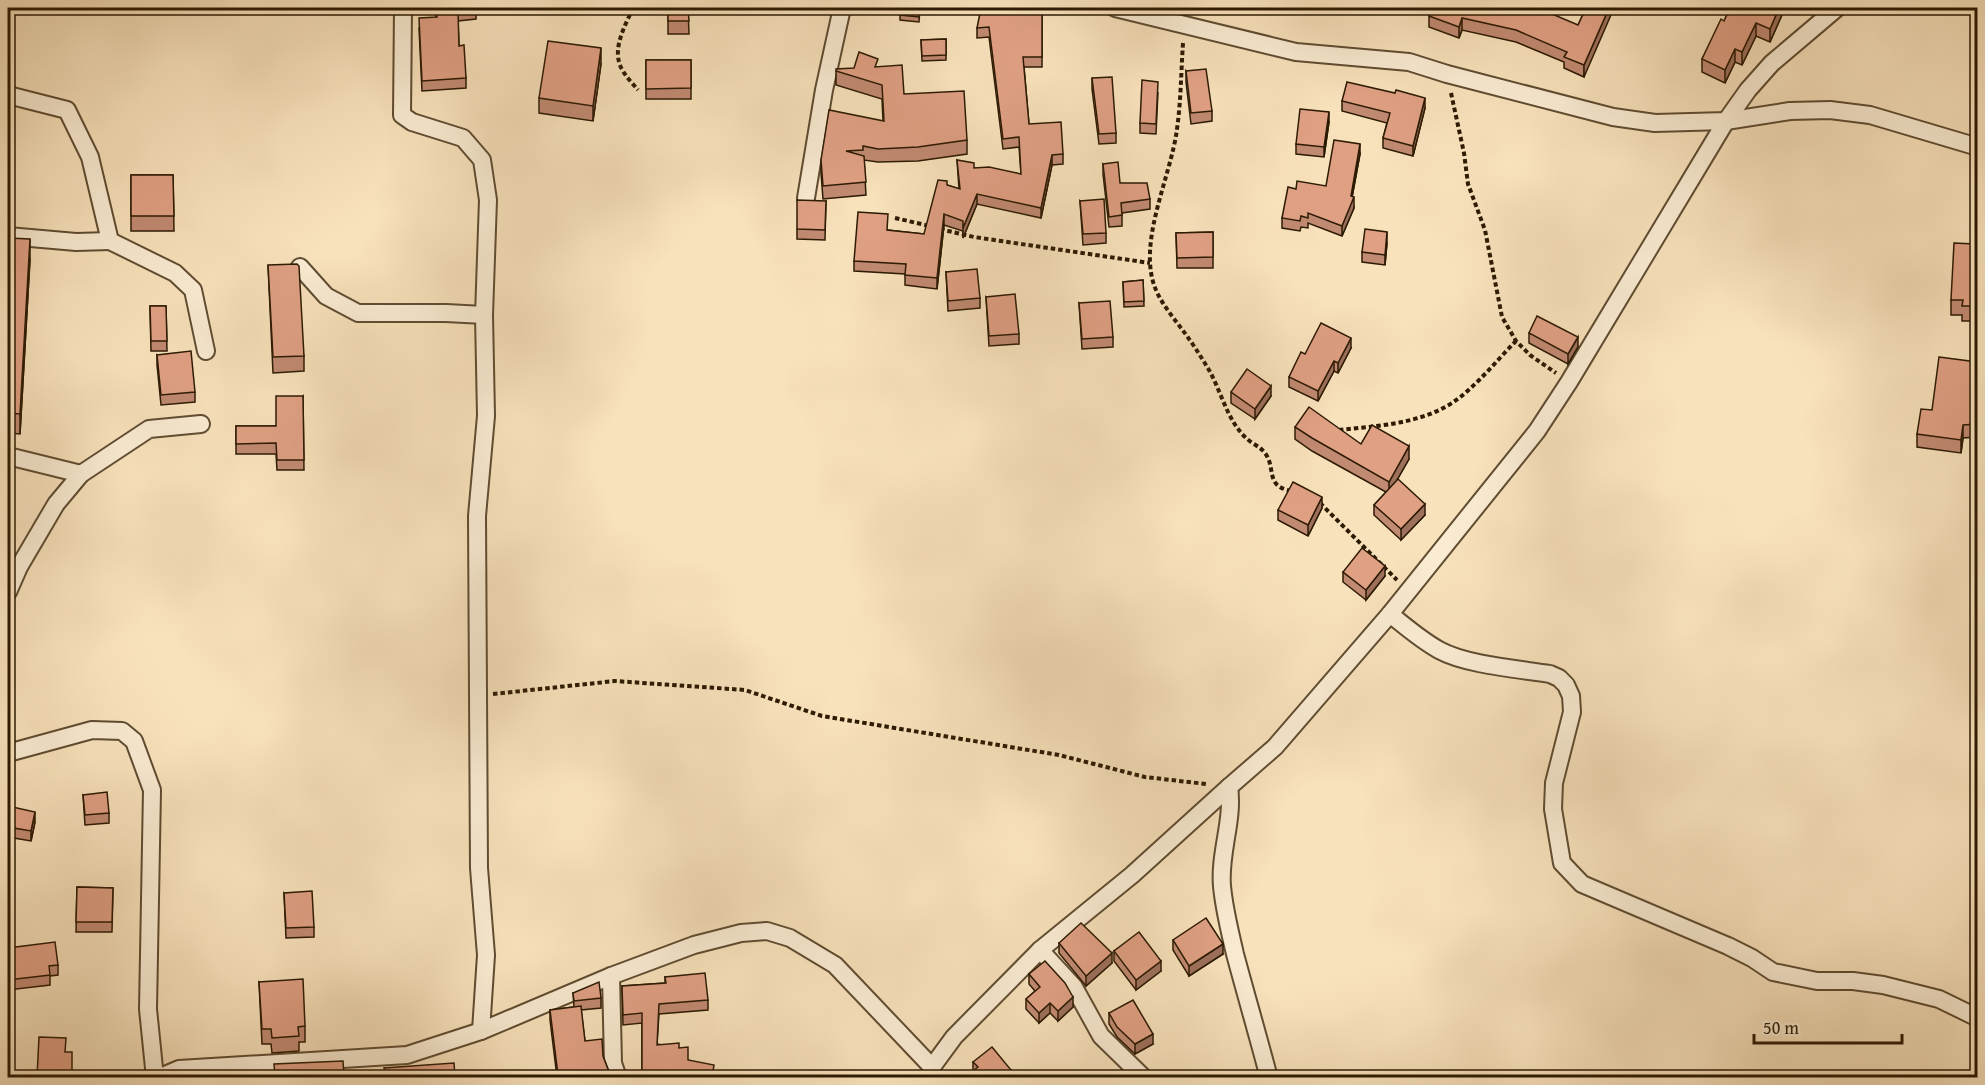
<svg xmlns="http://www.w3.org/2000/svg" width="1985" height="1085" font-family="'Gentium Book Plus',serif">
<rect width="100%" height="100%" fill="#f8e2bc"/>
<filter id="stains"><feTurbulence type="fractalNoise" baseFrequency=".00333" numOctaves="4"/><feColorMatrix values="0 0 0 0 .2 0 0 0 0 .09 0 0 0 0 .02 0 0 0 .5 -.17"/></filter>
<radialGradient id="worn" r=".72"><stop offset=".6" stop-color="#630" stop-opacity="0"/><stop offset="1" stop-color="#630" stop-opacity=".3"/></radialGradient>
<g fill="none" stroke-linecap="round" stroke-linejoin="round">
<g stroke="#5f4c31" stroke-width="20">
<g id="street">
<path d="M403,8L402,115L412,122L463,138L482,160L488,200L484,315L486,416L477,516L479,868L486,955L481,1031"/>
<path d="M1115,8L1296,52L1409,62L1447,74L1613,117L1655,123L1726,121L1790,111L1830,110L1870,115L1978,147"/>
<path d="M8,95L67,110L90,157L110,241L175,273L193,290L206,351"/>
<path d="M806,198L824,90L842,8"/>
<path d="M8,236L76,242L110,241"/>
<path d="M300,267L326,296L358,313H446L484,315"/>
<path d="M8,456L81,474"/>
<path d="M8,592L19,567L56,504L81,474L149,429L201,424"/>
<path d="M1390,614C1406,627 1421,640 1439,650C1466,665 1519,669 1550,674L1559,678L1566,685L1571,696L1572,712L1554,783L1553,809L1562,863L1582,884L1728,946L1752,958L1773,972L1817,981H1853L1883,985L1939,999L1978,1018"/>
<path d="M8,753L92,730L122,731L134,741L152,790L148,1009L155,1078"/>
<path d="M1229,787C1234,820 1219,853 1222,886C1224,909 1230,932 1235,954C1246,995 1258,1036 1269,1078"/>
<path d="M1040,950L1074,987L1101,1036L1144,1078"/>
<path d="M611,976L613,1063L618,1078"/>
<path d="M158,1078L179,1069L407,1055L481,1031L611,976L694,945L741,933L767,931L790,938L835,965L932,1067"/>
<path d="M929,1078L932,1067L954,1037L1040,950L1132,875L1229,787L1275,747L1390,614L1537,431L1569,382L1726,121L1748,90L1772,63L1837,8"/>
</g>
</g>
<g stroke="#2c1a03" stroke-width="4" stroke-dasharray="4.5 3" stroke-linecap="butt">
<path d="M633,8C625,26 610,51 623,71C627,78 633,84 638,90"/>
<path d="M1183,43C1181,72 1181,101 1177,129C1171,177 1136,244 1156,290C1162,304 1172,316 1181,328C1191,341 1200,355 1209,370C1221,391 1227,420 1246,438C1250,442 1256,445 1260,448C1280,464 1261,486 1292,491"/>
<path d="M1451,93L1464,153L1468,184L1485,230L1502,317L1516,341L1530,355L1556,373"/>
<path d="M895,218L930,226"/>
<path d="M940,229L974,237L1150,263"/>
<path d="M1339,430C1377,426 1419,424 1452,403C1476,387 1496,361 1516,341"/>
<path d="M1320,503L1397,580"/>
<path d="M493,694L615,681L745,690L822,716L1059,755L1145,777L1206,784"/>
</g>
<use href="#street" stroke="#faecd3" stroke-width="16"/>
</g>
<g fill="#c18a72" stroke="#2c1a03" stroke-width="1.5">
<path d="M435,8H476V19L458,21L459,46L466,78V88L422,91L419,28L436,17Z"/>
<path d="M503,8H528L527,12Z"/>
<path d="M668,8H707V9L688,8L689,34H668Z"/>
<path d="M920,8L919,22L900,20V15Z"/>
<path d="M1042,8V67H1024L1029,124L1063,154V164L1052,165L1041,218L977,204L963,238V231L944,225L937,289L905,285V274L854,271V261L888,230L924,234L947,185L959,189L957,160L974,168L1021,174L1019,147L1003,149L989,37L977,38V28L1010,9Z"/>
<path d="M1586,8L1584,77L1564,68V62L1516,42L1462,30L1459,38L1429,27V16L1578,25Z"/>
<path d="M1730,8H1785L1770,42L1756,36L1742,65L1735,62L1725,83L1702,72V59L1724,21Z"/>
<path d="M946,39V60L922,61L921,40Z"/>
<rect x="646" y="60" width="45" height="39"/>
<path d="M601,64L593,121L539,113V98Z"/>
<path d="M878,67L904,94L967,140V154L918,161L878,162L864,160L866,195L823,199L821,173V160L883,121L882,99L836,85V71Z"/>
<path d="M1186,71L1212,111V121L1191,124L1186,82Z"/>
<path d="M1092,78L1116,133V143L1099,144L1092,89Z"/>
<path d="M1158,92L1156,134L1140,133V123Z"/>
<path d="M1342,101L1425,108L1413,156L1383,148V138L1387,123L1342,111Z"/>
<path d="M1329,122L1324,157L1296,154V144Z"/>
<path d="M1360,154L1352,197L1354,208L1342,236L1308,223V228L1301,227L1300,231L1282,228V218L1296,189L1326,186Z"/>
<path d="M1103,164L1120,183L1150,199V209L1122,213V226L1109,227L1103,174Z"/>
<path d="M131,175H173L174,231H131Z"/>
<path d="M826,201L825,240L797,239V229Z"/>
<path d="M1080,201L1106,233V243L1083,245Z"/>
<path d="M1213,232V268H1177L1176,233Z"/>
<path d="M8,238L30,259L20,434L8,433Z"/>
<path d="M1387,243L1385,265L1362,262V252Z"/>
<path d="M1974,253H1977V321H1962V315H1951V300Z"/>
<path d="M268,265L304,356V371L273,373Z"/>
<path d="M946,272L980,298V308L948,311Z"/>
<path d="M1143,280L1144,306L1124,307L1123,282Z"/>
<path d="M986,297L1019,334V344L989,346Z"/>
<path d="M1079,303L1113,337V347L1082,349Z"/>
<path d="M150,306H166L167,351H151Z"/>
<path d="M1529,333L1578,347L1568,364L1529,343Z"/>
<path d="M1351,348L1338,373L1334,371L1318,401L1289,387V377L1305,354Z"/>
<path d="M157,355L195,392V402L161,405L157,365Z"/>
<path d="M1977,362V437L1963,438L1961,453L1917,447V434L1932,410Z"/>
<path d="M1231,392L1271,396L1255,419L1231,403Z"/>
<path d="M303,396L304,470H277L276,454H236V426H276Z"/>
<path d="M1295,427L1361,444L1409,459L1397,480L1425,515L1401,540L1374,515V505L1386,492L1312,451L1295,439Z"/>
<path d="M1322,508L1308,536L1278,520V510Z"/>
<path d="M1343,572L1385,576L1366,600L1343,582Z"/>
<path d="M83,795L109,813V823L85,825Z"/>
<path d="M8,806L35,822L31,841L8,837Z"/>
<path d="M77,887L113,888L112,932H76Z"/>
<path d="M284,893L314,927V937L286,938Z"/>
<path d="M1173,940L1223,954L1189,976L1173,950Z"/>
<path d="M1059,943L1112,963L1086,986L1059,953Z"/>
<path d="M8,948L58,965V975L50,976V985L8,990Z"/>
<path d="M1114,951L1161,971L1136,990L1114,961Z"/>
<path d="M1029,974L1073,1007L1058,1021L1050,1013L1039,1023L1026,1009V999L1035,991L1029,984Z"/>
<path d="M665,977L708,1000V1010L659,1014L657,1044L679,1048L688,1060L714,1074L713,1077H642V1023L623,1025L622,986L665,983Z"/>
<path d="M259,982L305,1026V1042H299V1051L272,1053L271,1044H262Z"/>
<path d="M573,993L601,998V1008L581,1010L585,1041L603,1056L611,1077H557L550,1020V1010L574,1007Z"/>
<path d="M1109,1013L1153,1044L1135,1054L1117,1037L1109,1024Z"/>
<path d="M973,1062L1011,1077L973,1071Z"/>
</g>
<g fill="#9d705c" stroke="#2c1a03" stroke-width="1.5">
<path d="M1609,8H1614L1584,77V65Z"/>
<path d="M1779,8H1785L1770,42V29Z"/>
<path d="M1462,18V30L1459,38V27Z"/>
<path d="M1756,23V36L1742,65V52Z"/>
<path d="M601,48V64L593,121V106Z"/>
<path d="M1735,49V62L1725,83V70Z"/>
<path d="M1425,98V108L1413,156V146Z"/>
<path d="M1329,112V122L1324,157V147Z"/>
<path d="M1360,144V154L1351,203L1354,197V208L1342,236V226L1351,196Z"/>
<path d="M1052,155V165L1041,218V208Z"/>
<path d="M977,194V204L963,238V228Z"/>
<path d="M944,214V225L937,289V278Z"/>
<path d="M1387,232V243L1385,265V255Z"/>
<path d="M30,239V259L20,434V414Z"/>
<path d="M1578,337V347L1568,364V354Z"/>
<path d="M1351,338V348L1338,373V363Z"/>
<path d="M1334,361V371L1318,401V391Z"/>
<path d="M1271,386V396L1255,419V409Z"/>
<path d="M1963,425V438L1961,453V440Z"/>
<path d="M1409,446V459L1389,494V482Z"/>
<path d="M1322,497V508L1308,536V525Z"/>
<path d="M1425,504V515L1401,540V529Z"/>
<path d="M1385,566V576L1366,600V590Z"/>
<path d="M35,812V822L31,841V831Z"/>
<path d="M1223,944V954L1189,976V966Z"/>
<path d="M1112,953V963L1086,986V976Z"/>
<path d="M1161,961V971L1136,990V980Z"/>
<path d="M1073,997V1007L1058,1021V1011Z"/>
<path d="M1050,1003V1013L1039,1023V1013Z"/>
<path d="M1153,1034V1044L1135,1054V1044Z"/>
<path d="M1011,1070V1077H1001Z"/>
</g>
<g fill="#e0a084" stroke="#2c1a03" stroke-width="1.5">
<path d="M436,8H476V9L458,11L459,46L464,45L466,78L422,81L419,18L437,17Z"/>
<path d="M668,8H688L689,21H668Z"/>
<path d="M901,8H920L919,17L900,15Z"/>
<path d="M981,8H1000L1011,10V8H1042V57H1023L1029,124L1061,122L1063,154L1052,155L1041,208L977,194L963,228V221L944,214L937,278L905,275L906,264L854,261L858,212L888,214L887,230L924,234L938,180L947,181V185L960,189L957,160L974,163V168L989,167L1021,174L1019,137L1003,139L989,27L977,28Z"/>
<path d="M1432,8H1538L1578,25L1586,8H1609L1584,65L1564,57L1567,52L1516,30L1462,18L1459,27L1429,16Z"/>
<path d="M1730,8H1779L1770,29L1756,23L1742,52L1735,49L1725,70L1702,59L1721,19L1724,21Z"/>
<path d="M946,39V55L922,56L921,40Z"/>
<path d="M548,41L601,48L593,106L539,98Z"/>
<path d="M859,52L878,59L875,67L902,65L904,94L964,91L967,140L918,147L878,149L863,146V150L846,151L864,156L866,182L823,186L821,160L829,110L884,121L882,85L836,71V69L854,68Z"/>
<path d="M646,60H691V88L646,89Z"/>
<path d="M1206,69L1212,111L1191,113L1186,71Z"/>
<path d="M1112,77L1116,133L1099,134L1092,78Z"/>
<path d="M1142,80L1158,82L1156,124L1140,123Z"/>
<path d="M1347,82L1395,93L1396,90L1425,98L1413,146L1383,138L1390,113L1342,101Z"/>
<path d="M1300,109L1329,112L1324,147L1296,144Z"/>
<path d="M1334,140L1360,144L1351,196L1354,197L1342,226L1308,213V218L1301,216L1300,221L1282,218L1288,187L1296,189L1297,181L1326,186Z"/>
<path d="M1118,162L1120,183H1147L1150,199L1121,203L1122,215L1109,217L1103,164Z"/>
<path d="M131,175H173L174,216H131Z"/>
<path d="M1104,199L1106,233L1083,234L1080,201Z"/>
<path d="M797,200L826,201L825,230L797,229Z"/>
<path d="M1365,229L1387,232L1385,255L1362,252Z"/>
<path d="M1213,232V257L1177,258L1176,233Z"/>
<path d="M8,238L30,239L20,414L8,413Z"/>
<path d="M1954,243L1974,244V253H1977V306H1962L1963,300H1951Z"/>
<path d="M297,264L299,266L304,356L273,357L268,265Z"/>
<path d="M977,269L980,298L948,301L946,272Z"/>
<path d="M1143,280L1144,301L1124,302L1123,282Z"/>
<path d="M1015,294L1019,334L989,336L986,297Z"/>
<path d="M1110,301L1113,337L1082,339L1079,303Z"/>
<path d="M150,306H166L167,341H151Z"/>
<path d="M1537,316L1578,337L1568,354L1529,333Z"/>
<path d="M1321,323L1351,338L1338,363L1334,361L1318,391L1289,377L1301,352L1305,354Z"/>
<path d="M191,351L195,392L161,395L157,355Z"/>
<path d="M1939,357L1977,362V424L1963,425L1961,440L1917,434L1921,409L1932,410Z"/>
<path d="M1247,369L1271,386L1255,409L1231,392Z"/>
<path d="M276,396H303L304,460H277L276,443L236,444V426H276Z"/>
<path d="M1309,407L1361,444L1372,425L1409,446L1389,482L1312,438L1295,427Z"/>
<path d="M1398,479L1425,504L1401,529L1374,505Z"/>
<path d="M1293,482L1322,497L1308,525L1278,510Z"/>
<path d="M1362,548L1385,566L1366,590L1343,572Z"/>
<path d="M107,792L109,813L85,815L83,795Z"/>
<path d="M8,806L35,812L31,831L8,827Z"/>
<path d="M77,887L113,888L112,922H76Z"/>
<path d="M312,891L314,927L286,928L284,893Z"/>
<path d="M1206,918L1223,944L1189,966L1173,940Z"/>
<path d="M1081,923L1112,953L1086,976L1059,943Z"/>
<path d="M1139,932L1161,961L1136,980L1114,951Z"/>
<path d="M55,942L58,965L49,966L50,975L8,980V948Z"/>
<path d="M1045,961L1065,983L1073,997L1058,1011L1050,1003L1039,1013L1026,999L1040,987L1029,974Z"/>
<path d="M705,973L708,1000L659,1004L657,1045L679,1043V1048L688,1047V1060L714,1065L712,1077L642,1076V1013L623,1015L622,986L666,983L665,977Z"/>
<path d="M303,979L305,1026L298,1027L299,1036L272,1038L271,1029H262L259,982Z"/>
<path d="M599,982L601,998L574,1001L573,993Z"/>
<path d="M1133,1000L1153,1034L1135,1044L1117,1027L1109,1013Z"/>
<path d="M581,1006L585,1041L602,1039L603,1056L611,1077H569L558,1075L550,1010Z"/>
<path d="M39,1037L66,1038L65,1052H72V1077H37Z"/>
<path d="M992,1047L1011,1070L1001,1077H965L978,1067L973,1062Z"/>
<path d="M343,1061L344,1077H275L274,1064Z"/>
<path d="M454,1063L455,1077H363V1075L385,1073L384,1068Z"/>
</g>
<rect width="1985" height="1085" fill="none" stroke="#f8e2bc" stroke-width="30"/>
<rect x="9" y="9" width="1967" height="1067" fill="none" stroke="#2c1a03" stroke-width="3"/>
<rect x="15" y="15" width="1955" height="1055" fill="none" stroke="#2c1a03" stroke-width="1.5"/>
<path d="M1754 1034v9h148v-9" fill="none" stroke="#2c1a03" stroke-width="3"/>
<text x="1763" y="1034" font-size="18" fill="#2c1a03" stroke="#faecd3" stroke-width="4.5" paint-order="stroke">50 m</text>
<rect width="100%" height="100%" filter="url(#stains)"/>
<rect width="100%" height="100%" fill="url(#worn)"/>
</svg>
